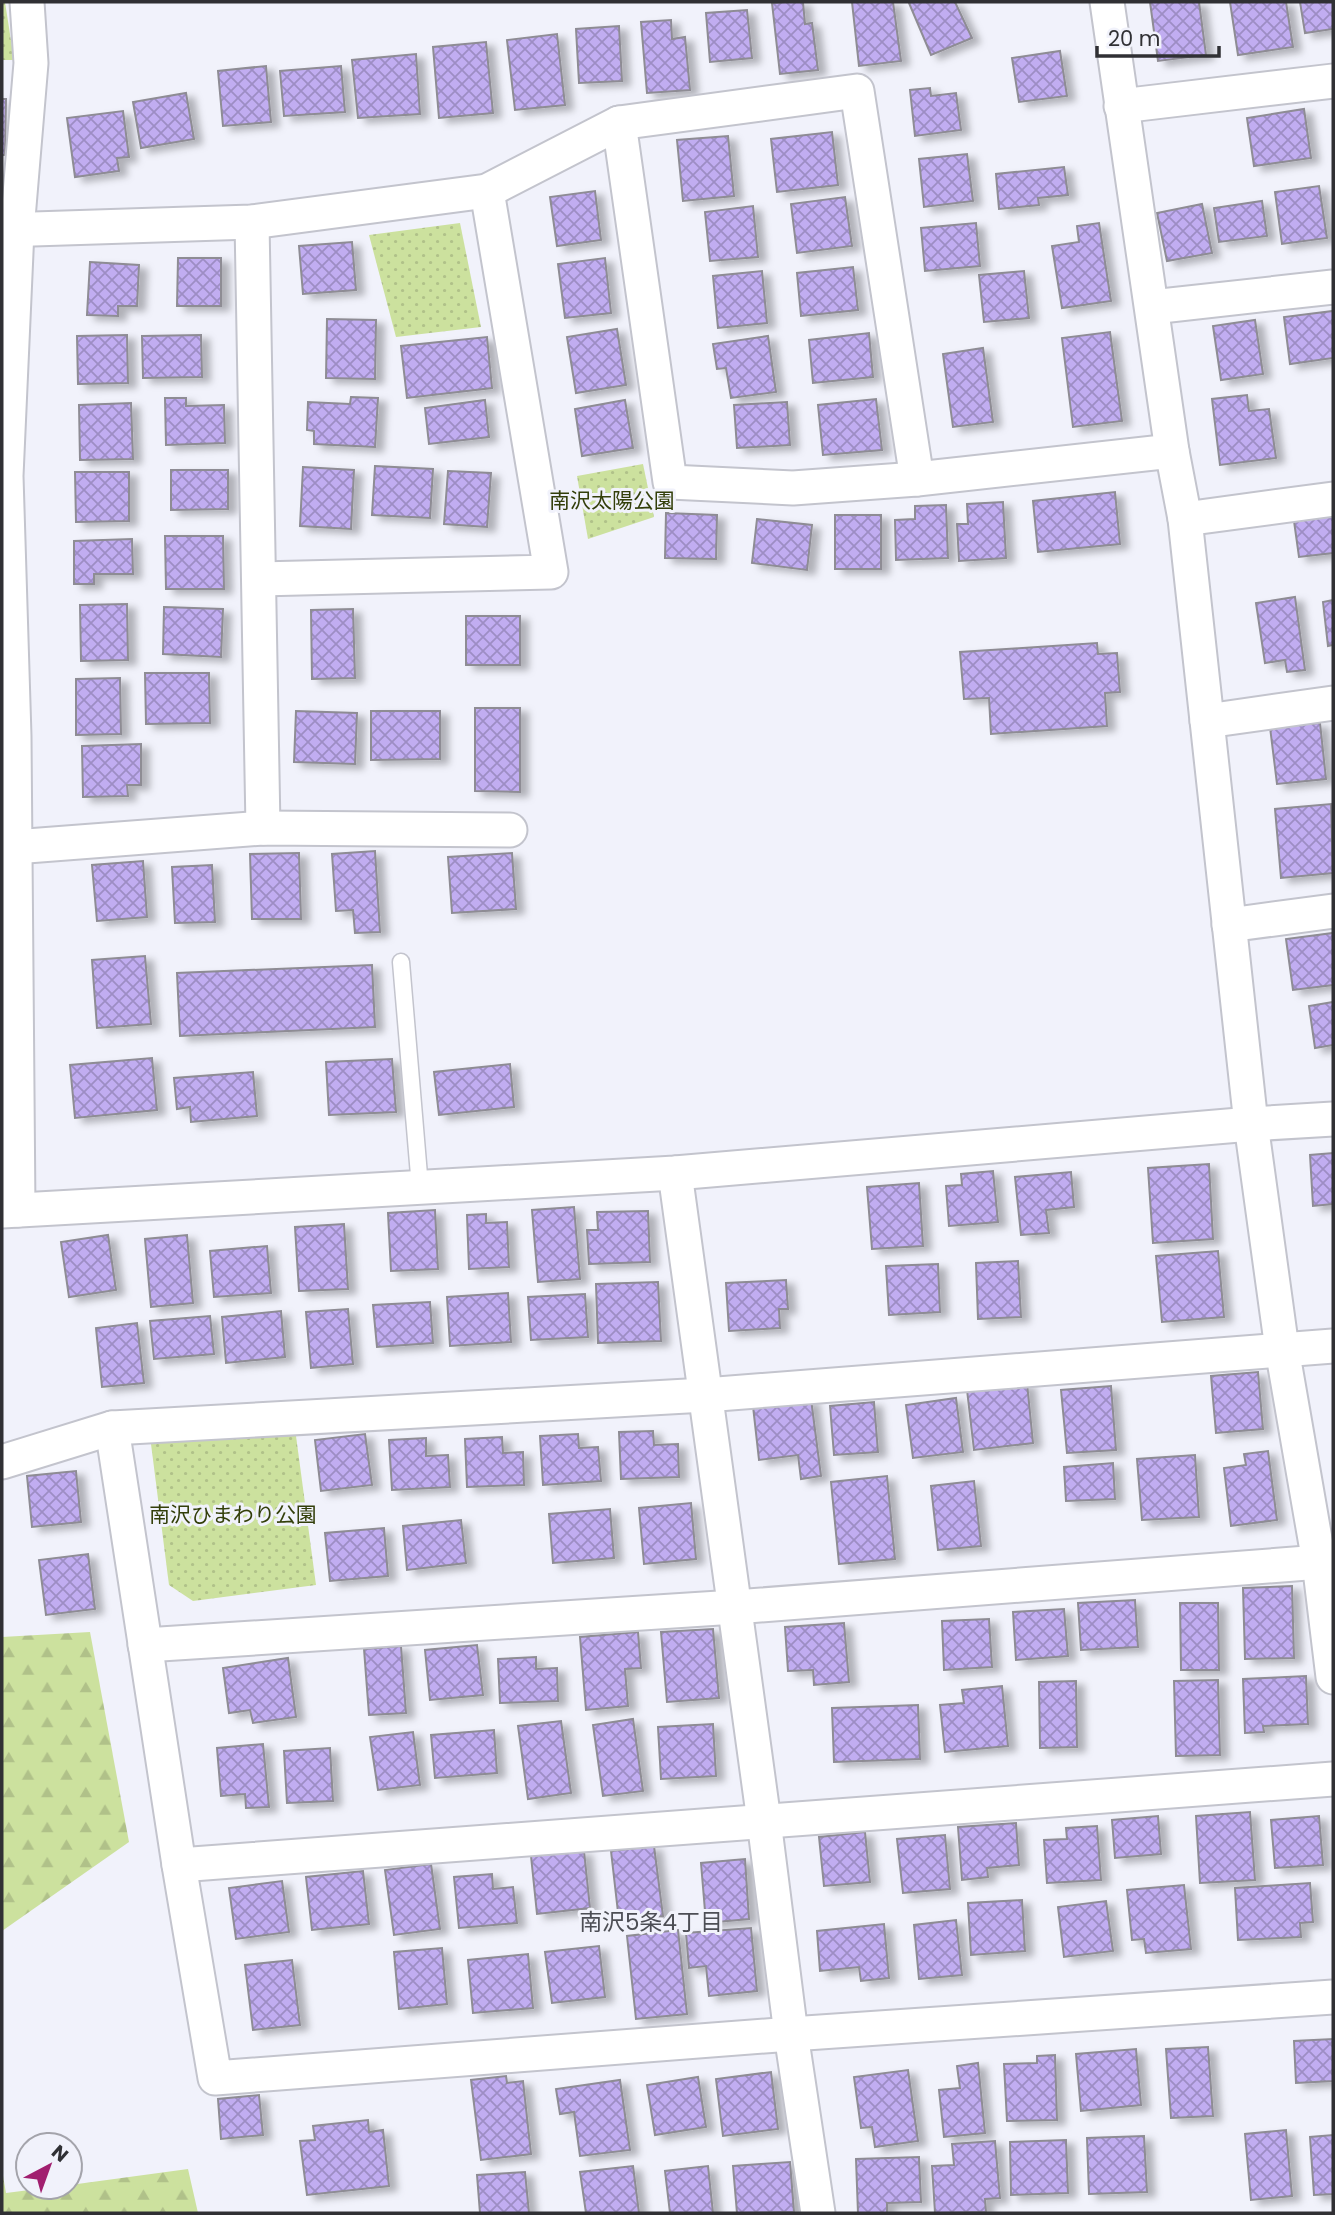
<svg xmlns="http://www.w3.org/2000/svg" width="1335" height="2215" font-family="Poppins,'Noto Sans JP',sans-serif">
<defs>
<pattern id="forest-firs" width="22" height="20" patternUnits="userSpaceOnUse" patternTransform="scale(1.75)"><rect width="22" height="20" fill="#cce19e"/><path d="M5 1l3.5 6h-7zM16 11l3.5 6h-7z" fill="#b0c189"/></pattern>
<pattern id="park-dots" width="8" height="8" patternUnits="userSpaceOnUse" patternTransform="scale(1.75)"><rect width="8" height="8" fill="#cce19e"/><path d="M2 2h.1M6 6h.1" fill="none" stroke="#b0c189" stroke-width="1.8" stroke-linecap="round"/></pattern>
<pattern id="building-cross-hatch" width="8" height="8" patternUnits="userSpaceOnUse" patternTransform="scale(1.75)"><rect width="8" height="8" fill="#c1adf1"/><path d="M0 0l8 8M0 8l8-8" fill="none" stroke="#9d8dc4"/></pattern>
<filter id="shadow"><feDropShadow dx="8" dy="4.5" stdDeviation="3.5" flood-color="#0004"/></filter>
</defs>
<rect width="100%" height="100%" fill="#f1f2fb"/>
<g fill="url(#forest-firs)">
<path d="M90,1632L129,1842L2,1931V1637Z"/>
<path d="M188,2169L198,2213H2V2170L6,2193L53,2187H70V2185Z"/>
</g>
<g fill="url(#park-dots)">
<path d="M2,2H5L14,60H2Z"/>
<path d="M460,223L481,327L396,337L369,235Z"/>
<path d="M643,464L654,517L588,539L577,476Z"/>
<path d="M296,1436L316,1585L193,1601L169,1585L151,1444L159,1437Z"/>
</g>
<g fill="url(#building-cross-hatch)" stroke="#8e8c94" stroke-width="2" filter="url(#shadow)">
<path d="M785,2H803L805,24L812,23L818,70L780,74L772,3Z"/>
<path d="M852,2H893L901,61L859,66Z"/>
<path d="M912,2H955L972,38L931,55L909,3Z"/>
<path d="M1150,2H1199L1206,55L1158,61Z"/>
<path d="M1230,2H1286L1293,47L1238,55Z"/>
<path d="M1300,2H1333V29L1305,33Z"/>
<path d="M747,10L752,58L710,62L706,13Z"/>
<path d="M671,20L672,39L685,37L690,90L647,93L641,22Z"/>
<path d="M619,26L622,81L579,83L576,29Z"/>
<path d="M557,34L565,105L515,110L507,40Z"/>
<path d="M486,42L493,113L439,118L433,47Z"/>
<path d="M1060,51L1067,96L1019,102L1012,58Z"/>
<path d="M416,54L420,114L358,118L352,60Z"/>
<path d="M266,66L271,122L223,126L218,71Z"/>
<path d="M341,66L345,112L284,116L280,71Z"/>
<path d="M930,88L931,96L956,93L961,130L915,136L910,90Z"/>
<path d="M186,93L194,139L141,148L133,102Z"/>
<path d="M2,99H6L5,155H2Z"/>
<path d="M1304,109L1311,158L1254,166L1247,118Z"/>
<path d="M123,111L129,157L117,158L119,171L75,177L67,118Z"/>
<path d="M832,132L838,185L777,192L771,139Z"/>
<path d="M728,136L734,196L683,201L677,140Z"/>
<path d="M967,154L973,201L924,207L919,159Z"/>
<path d="M1064,167L1068,195L1038,198L1039,205L999,209L996,174Z"/>
<path d="M1319,186L1327,238L1282,244L1275,192Z"/>
<path d="M595,191L601,240L557,246L550,197Z"/>
<path d="M845,197L852,246L797,253L791,204Z"/>
<path d="M1262,201L1267,236L1219,242L1214,208Z"/>
<path d="M1202,204L1212,253L1167,261L1157,213Z"/>
<path d="M753,206L758,257L710,261L705,212Z"/>
<path d="M976,223L980,266L925,271L921,228Z"/>
<path d="M1099,223L1111,301L1062,308L1052,246L1079,242L1077,226Z"/>
<path d="M352,242L356,290L303,294L299,246Z"/>
<path d="M178,258H221V306H177Z"/>
<path d="M605,258L611,313L565,318L558,264Z"/>
<path d="M90,262L139,265L137,306H118V316L87,315Z"/>
<path d="M853,267L858,310L801,316L797,273Z"/>
<path d="M762,271L767,323L718,328L713,276Z"/>
<path d="M1024,271L1029,318L984,322L979,275Z"/>
<path d="M1333,311V358L1290,364L1284,317Z"/>
<path d="M327,319L376,320L375,379L326,378Z"/>
<path d="M1255,320L1263,374L1221,380L1213,326Z"/>
<path d="M617,329L626,385L576,393L567,337Z"/>
<path d="M1110,332L1122,421L1073,427L1062,338Z"/>
<path d="M869,333L873,377L813,383L809,340Z"/>
<path d="M127,335L128,383L78,384L77,336Z"/>
<path d="M201,335L202,377L143,378L142,336Z"/>
<path d="M768,336L776,392L731,398L726,368L717,369L713,344Z"/>
<path d="M487,337L492,388L407,398L401,346Z"/>
<path d="M983,348L993,422L953,427L943,354Z"/>
<path d="M1247,395L1249,411L1269,409L1276,458L1220,465L1212,399Z"/>
<path d="M351,397L378,398L375,447L314,444V431L307,430L308,402L350,404Z"/>
<path d="M165,398H186V406L224,405L225,443L166,445Z"/>
<path d="M876,399L882,450L823,455L818,405Z"/>
<path d="M485,400L489,437L429,444L425,408Z"/>
<path d="M625,400L633,448L582,456L575,409Z"/>
<path d="M787,402L790,445L737,448L734,405Z"/>
<path d="M131,403L133,459L80,460L79,405Z"/>
<path d="M375,466L433,469L430,518L372,515Z"/>
<path d="M303,467L354,470L351,529L300,526Z"/>
<path d="M171,470H228V509L171,510Z"/>
<path d="M448,471L491,473L487,527L444,524Z"/>
<path d="M75,472H129V521L76,522Z"/>
<path d="M1115,492L1120,544L1038,552L1033,501Z"/>
<path d="M1003,502L1006,558L959,561L957,524H968L967,504Z"/>
<path d="M946,505L948,558L896,560L895,520L915,519V506Z"/>
<path d="M666,513L717,515L716,559L665,558Z"/>
<rect x="835" y="515" width="46" height="54"/>
<path d="M1333,516V553L1299,557L1294,521Z"/>
<path d="M757,519L812,525L807,570L752,563Z"/>
<path d="M165,536H223L224,589H166Z"/>
<path d="M132,539L133,574H94V584H74V541Z"/>
<path d="M1295,597L1305,670L1287,672L1285,660L1265,663L1256,603Z"/>
<path d="M1333,600V645L1328,646L1323,602Z"/>
<path d="M127,604L128,660L81,661L80,605Z"/>
<path d="M164,607L223,609L221,657L163,654Z"/>
<path d="M353,609L355,678L312,679L311,610Z"/>
<rect x="466" y="616" width="54" height="49"/>
<path d="M1097,643L1098,654L1117,653L1120,692L1105,693L1107,726L991,734L989,698L964,699L960,652Z"/>
<path d="M145,673H209L210,723L146,724Z"/>
<path d="M120,678L121,734L76,735V679Z"/>
<path d="M475,708H520V792L475,791Z"/>
<path d="M296,711L357,713L355,764L294,762Z"/>
<path d="M371,711H440V759L371,760Z"/>
<path d="M1320,723L1326,779L1277,784L1270,727Z"/>
<path d="M141,744V785H127L128,796L83,797L82,746Z"/>
<path d="M1331,804L1333,873L1281,878L1275,809Z"/>
<path d="M375,851L380,932L355,933L353,910L336,911L332,854Z"/>
<path d="M299,853L301,919H252L250,854Z"/>
<path d="M512,853L516,909L452,913L448,857Z"/>
<path d="M143,861L147,917L97,921L92,865Z"/>
<path d="M212,865L215,922L175,923L172,867Z"/>
<path d="M1333,933V985L1293,990L1286,939Z"/>
<path d="M145,956L151,1024L97,1028L92,960Z"/>
<path d="M372,965L375,1027L180,1036L177,973Z"/>
<path d="M1333,1002V1045L1315,1048L1309,1006Z"/>
<path d="M152,1058L157,1110L75,1118L70,1065Z"/>
<path d="M392,1059L396,1112L329,1115L326,1062Z"/>
<path d="M510,1064L514,1107L439,1115L434,1072Z"/>
<path d="M253,1072L257,1116L191,1122L190,1107L177,1109L174,1078Z"/>
<path d="M1333,1153V1204L1313,1206L1310,1155Z"/>
<path d="M1209,1164L1213,1239L1153,1243L1148,1168Z"/>
<path d="M993,1171L998,1222L949,1226L946,1186L962,1185L961,1174Z"/>
<path d="M1071,1172L1074,1207L1046,1210L1049,1233L1021,1235L1015,1177Z"/>
<path d="M919,1183L923,1246L872,1249L867,1187Z"/>
<path d="M574,1207L580,1279L538,1282L532,1210Z"/>
<path d="M435,1210L438,1269L391,1271L388,1213Z"/>
<path d="M648,1211L650,1262L589,1264L587,1230H598L597,1212Z"/>
<path d="M486,1214V1223L507,1222L509,1267L469,1269L467,1215Z"/>
<path d="M344,1224L348,1289L299,1291L295,1227Z"/>
<path d="M108,1235L116,1290L69,1297L61,1242Z"/>
<path d="M187,1235L193,1303L151,1307L145,1239Z"/>
<path d="M267,1246L271,1293L214,1297L210,1251Z"/>
<path d="M1218,1251L1224,1317L1162,1322L1156,1256Z"/>
<path d="M1018,1261L1021,1317L978,1319L976,1263Z"/>
<path d="M938,1264L940,1312L889,1315L886,1266Z"/>
<path d="M786,1280L788,1309H779L780,1328L729,1331L726,1283Z"/>
<path d="M658,1282L661,1341L598,1343L596,1284Z"/>
<path d="M508,1293L511,1342L450,1346L447,1297Z"/>
<path d="M585,1294L588,1337L531,1340L528,1297Z"/>
<path d="M430,1302L433,1343L377,1347L373,1305Z"/>
<path d="M348,1309L353,1364L311,1368L306,1312Z"/>
<path d="M281,1311L285,1357L226,1363L222,1317Z"/>
<path d="M210,1316L214,1354L154,1359L150,1321Z"/>
<path d="M137,1323L144,1383L102,1387L96,1328Z"/>
<path d="M1258,1372L1263,1429L1216,1433L1211,1376Z"/>
<path d="M1027,1383L1033,1443L974,1450L967,1390Z"/>
<path d="M1111,1386L1116,1450L1067,1453L1061,1390Z"/>
<path d="M956,1398L963,1452L913,1458L906,1405Z"/>
<path d="M811,1399L821,1476L801,1479L798,1455L759,1460L753,1406Z"/>
<path d="M874,1402L878,1452L834,1455L830,1406Z"/>
<path d="M653,1431L654,1445L678,1444L679,1477L621,1479L619,1432Z"/>
<path d="M365,1434L372,1485L321,1491L315,1440Z"/>
<path d="M578,1434L579,1448L598,1447L601,1481L543,1485L540,1436Z"/>
<path d="M502,1437L503,1453L523,1452L524,1485L467,1487L465,1439Z"/>
<path d="M426,1438V1456L448,1455L450,1487L392,1490L389,1440Z"/>
<path d="M1268,1451L1277,1520L1231,1526L1224,1468L1246,1465L1244,1454Z"/>
<path d="M1195,1455L1199,1517L1142,1520L1137,1459Z"/>
<path d="M1113,1463L1115,1499L1066,1501L1064,1467Z"/>
<path d="M76,1471L81,1522L32,1527L27,1476Z"/>
<path d="M887,1476L895,1559L839,1564L831,1482Z"/>
<path d="M974,1481L981,1546L938,1550L931,1486Z"/>
<path d="M691,1503L696,1559L644,1564L639,1508Z"/>
<path d="M610,1509L614,1558L553,1563L549,1514Z"/>
<path d="M461,1520L466,1563L407,1570L403,1526Z"/>
<path d="M384,1528L388,1576L330,1581L325,1533Z"/>
<path d="M88,1554L95,1609L46,1615L39,1560Z"/>
<path d="M1292,1586L1294,1658L1245,1659L1243,1588Z"/>
<path d="M1135,1600L1138,1647L1081,1650L1078,1603Z"/>
<path d="M1180,1603H1218L1219,1670H1181Z"/>
<path d="M1064,1609L1068,1656L1016,1660L1013,1612Z"/>
<path d="M989,1619L992,1667L944,1670L942,1621Z"/>
<path d="M844,1623L849,1682L814,1685L813,1670L788,1671L785,1627Z"/>
<path d="M713,1629L719,1698L667,1702L661,1632Z"/>
<path d="M638,1632L641,1668L625,1669L628,1706L586,1710L580,1637Z"/>
<path d="M477,1645L483,1695L430,1700L425,1650Z"/>
<path d="M401,1646L406,1713L369,1715L364,1649Z"/>
<path d="M536,1657V1669L557,1668L558,1701L500,1703L498,1659Z"/>
<path d="M288,1658L296,1717L253,1723L250,1710L229,1713L223,1668Z"/>
<path d="M1306,1676L1308,1724L1263,1726L1264,1732L1245,1733L1243,1679Z"/>
<path d="M1218,1680L1220,1755L1176,1756L1174,1681Z"/>
<path d="M1076,1681L1077,1747L1040,1748L1039,1682Z"/>
<path d="M1002,1686L1008,1746L945,1752L940,1705L964,1703L962,1690Z"/>
<path d="M918,1705L920,1759L834,1762L832,1708Z"/>
<path d="M633,1719L643,1791L603,1796L593,1725Z"/>
<path d="M561,1721L571,1793L528,1799L518,1726Z"/>
<path d="M713,1724L716,1776L661,1779L658,1727Z"/>
<path d="M494,1730L497,1773L435,1778L431,1735Z"/>
<path d="M413,1732L420,1785L378,1790L370,1737Z"/>
<path d="M263,1744L269,1807L246,1808L245,1794L221,1796L217,1748Z"/>
<path d="M330,1748L333,1801L287,1803L284,1751Z"/>
<path d="M1250,1812L1255,1880L1200,1883L1196,1816Z"/>
<path d="M1158,1816L1161,1854L1115,1858L1112,1820Z"/>
<path d="M1319,1816L1323,1865L1275,1868L1271,1820Z"/>
<path d="M1016,1823L1019,1865L987,1868L988,1877L962,1880L958,1827Z"/>
<path d="M1097,1826L1101,1880L1047,1883L1044,1840L1067,1839L1066,1828Z"/>
<path d="M865,1832L870,1882L824,1886L819,1837Z"/>
<path d="M945,1835L950,1889L903,1893L897,1839Z"/>
<path d="M654,1846L663,1916L619,1921L611,1851Z"/>
<path d="M584,1851L590,1908L537,1914L531,1856Z"/>
<path d="M745,1859L749,1919L706,1923L701,1863Z"/>
<path d="M431,1864L440,1929L394,1935L385,1870Z"/>
<path d="M363,1871L369,1924L312,1930L306,1877Z"/>
<path d="M492,1874L493,1889L513,1887L517,1923L459,1928L454,1877Z"/>
<path d="M282,1881L289,1932L236,1939L229,1888Z"/>
<path d="M1310,1883L1313,1922L1300,1923L1301,1937L1238,1940L1235,1888Z"/>
<path d="M1184,1885L1191,1949L1146,1953L1144,1939L1132,1940L1127,1890Z"/>
<path d="M1022,1900L1025,1951L971,1955L968,1903Z"/>
<path d="M1106,1901L1113,1951L1064,1957L1058,1907Z"/>
<path d="M956,1920L962,1975L919,1979L914,1925Z"/>
<path d="M884,1924L889,1978L861,1981L859,1967L820,1971L817,1931Z"/>
<path d="M751,1928L757,1991L709,1996L706,1966L689,1968L686,1933Z"/>
<path d="M678,1930L687,2014L636,2019L627,1936Z"/>
<path d="M599,1946L605,1997L552,2003L545,1952Z"/>
<path d="M442,1948L447,2004L399,2009L394,1952Z"/>
<path d="M528,1954L533,2008L473,2013L468,1960Z"/>
<path d="M292,1960L300,2025L253,2030L245,1965Z"/>
<path d="M1333,2039V2081L1296,2083L1294,2041Z"/>
<path d="M1208,2047L1213,2116L1171,2118L1166,2049Z"/>
<path d="M1136,2049L1141,2105L1081,2111L1076,2054Z"/>
<path d="M1055,2055L1057,2120L1007,2121L1004,2064L1037,2063V2056Z"/>
<path d="M978,2063L985,2133L944,2137L939,2090L960,2088L957,2066Z"/>
<path d="M908,2070L918,2141L875,2147L872,2127L861,2128L854,2077Z"/>
<path d="M771,2072L778,2129L723,2136L716,2079Z"/>
<path d="M506,2076L507,2083L523,2081L531,2154L481,2160L471,2080Z"/>
<path d="M698,2077L706,2127L655,2135L647,2085Z"/>
<path d="M620,2080L630,2150L580,2156L574,2112L560,2114L556,2089Z"/>
<path d="M259,2095L263,2135L221,2139L218,2099Z"/>
<path d="M368,2120L369,2132L383,2130L389,2186L307,2195L300,2141L315,2140L313,2126Z"/>
<path d="M1286,2130L1292,2196L1251,2200L1245,2134Z"/>
<path d="M1333,2135V2194L1314,2195L1310,2137Z"/>
<path d="M1144,2136L1147,2192L1089,2194L1087,2138Z"/>
<path d="M1066,2140L1068,2193L1011,2195L1010,2142Z"/>
<path d="M995,2141L1000,2198L985,2199L986,2212L935,2213L932,2166L954,2165L952,2144Z"/>
<path d="M919,2157L921,2202L887,2203V2213H858L856,2159Z"/>
<path d="M790,2162L794,2212L737,2213L733,2166Z"/>
<path d="M633,2166L639,2213H586L580,2172Z"/>
<path d="M708,2166L713,2213H670L665,2171Z"/>
<path d="M525,2172L529,2213H480L477,2175Z"/>
</g>
<g fill="none" stroke-linecap="round" stroke-linejoin="round">
<g stroke="#c3c4cd" stroke-width="19">
<path id="service" d="M401,962L420,1187"/>
</g>
<g stroke="#c3c4cd" stroke-width="37">
<g id="minor">
<path d="M1107,2L1172,451L1185,519L1251,1124L1282,1349L1319,1562L1333,1677"/>
<path d="M1121,106L1333,81"/>
<path d="M619,123L670,482L793,488L917,479L1172,451"/>
<path d="M252,222L263,828"/>
<path d="M2,230L252,222L487,191L619,123L857,91L917,479"/>
<path d="M1152,307L1333,287"/>
<path d="M1185,519L1333,499"/>
<path d="M259,579L551,572L487,191"/>
<path d="M1207,721L1333,703"/>
<path d="M14,847L263,828L510,830"/>
<path d="M1229,925L1333,911"/>
<path d="M675,1173L764,1821L791,2034L818,2213"/>
<path d="M18,1210L14,736L6,476L17,230L31,63L27,2"/>
<path d="M2,1211L675,1173L1251,1124L1333,1119"/>
<path d="M112,1428L179,1865L215,2078L791,2034L1333,1997"/>
<path d="M2,1462L112,1428L705,1395L1333,1346"/>
<path d="M145,1645L735,1607L1333,1561"/>
<path d="M179,1865L1333,1779"/>
</g>
</g>
<use href="#service" stroke="#fff" stroke-width="16"/>
<use href="#minor" stroke="#fff" stroke-width="33"/>
</g>
<g text-anchor="middle" dominant-baseline="central" stroke-width="6" stroke-linejoin="round" paint-order="stroke">
<g font-size="21" fill="#333f0a" stroke="#f1f2fb">
<text x="612" y="500">南沢太陽公園</text>
<text x="233" y="1514">南沢ひまわり公園</text>
</g>
<g font-size="23" fill="#4d4e55" stroke="#f1f2fb">
<text x="651" y="1922">南沢5条4丁目</text>
</g>
</g>
<rect width="1335" height="2215" fill="none" stroke="#303034" stroke-width="7"/>
<g transform="translate(49 2166) rotate(41)"><circle r="33" fill="#f1f2fb" stroke="#a4a4ab" stroke-width="2"/>
<path d="M0-5L12 26L0 18L-12 26Z" fill="#a11f6f"/>
<text y="-10" font-size="19" font-weight="bold" text-anchor="middle" fill="#303034">N</text>
</g>
<path d="M1097 46v10h122v-10" fill="none" stroke="#303034" stroke-width="3.5"/>
<text x="1108" y="46" font-size="21" fill="#303034" stroke="#f1f2fb" stroke-width="5" paint-order="stroke">20 m</text>
</svg>
